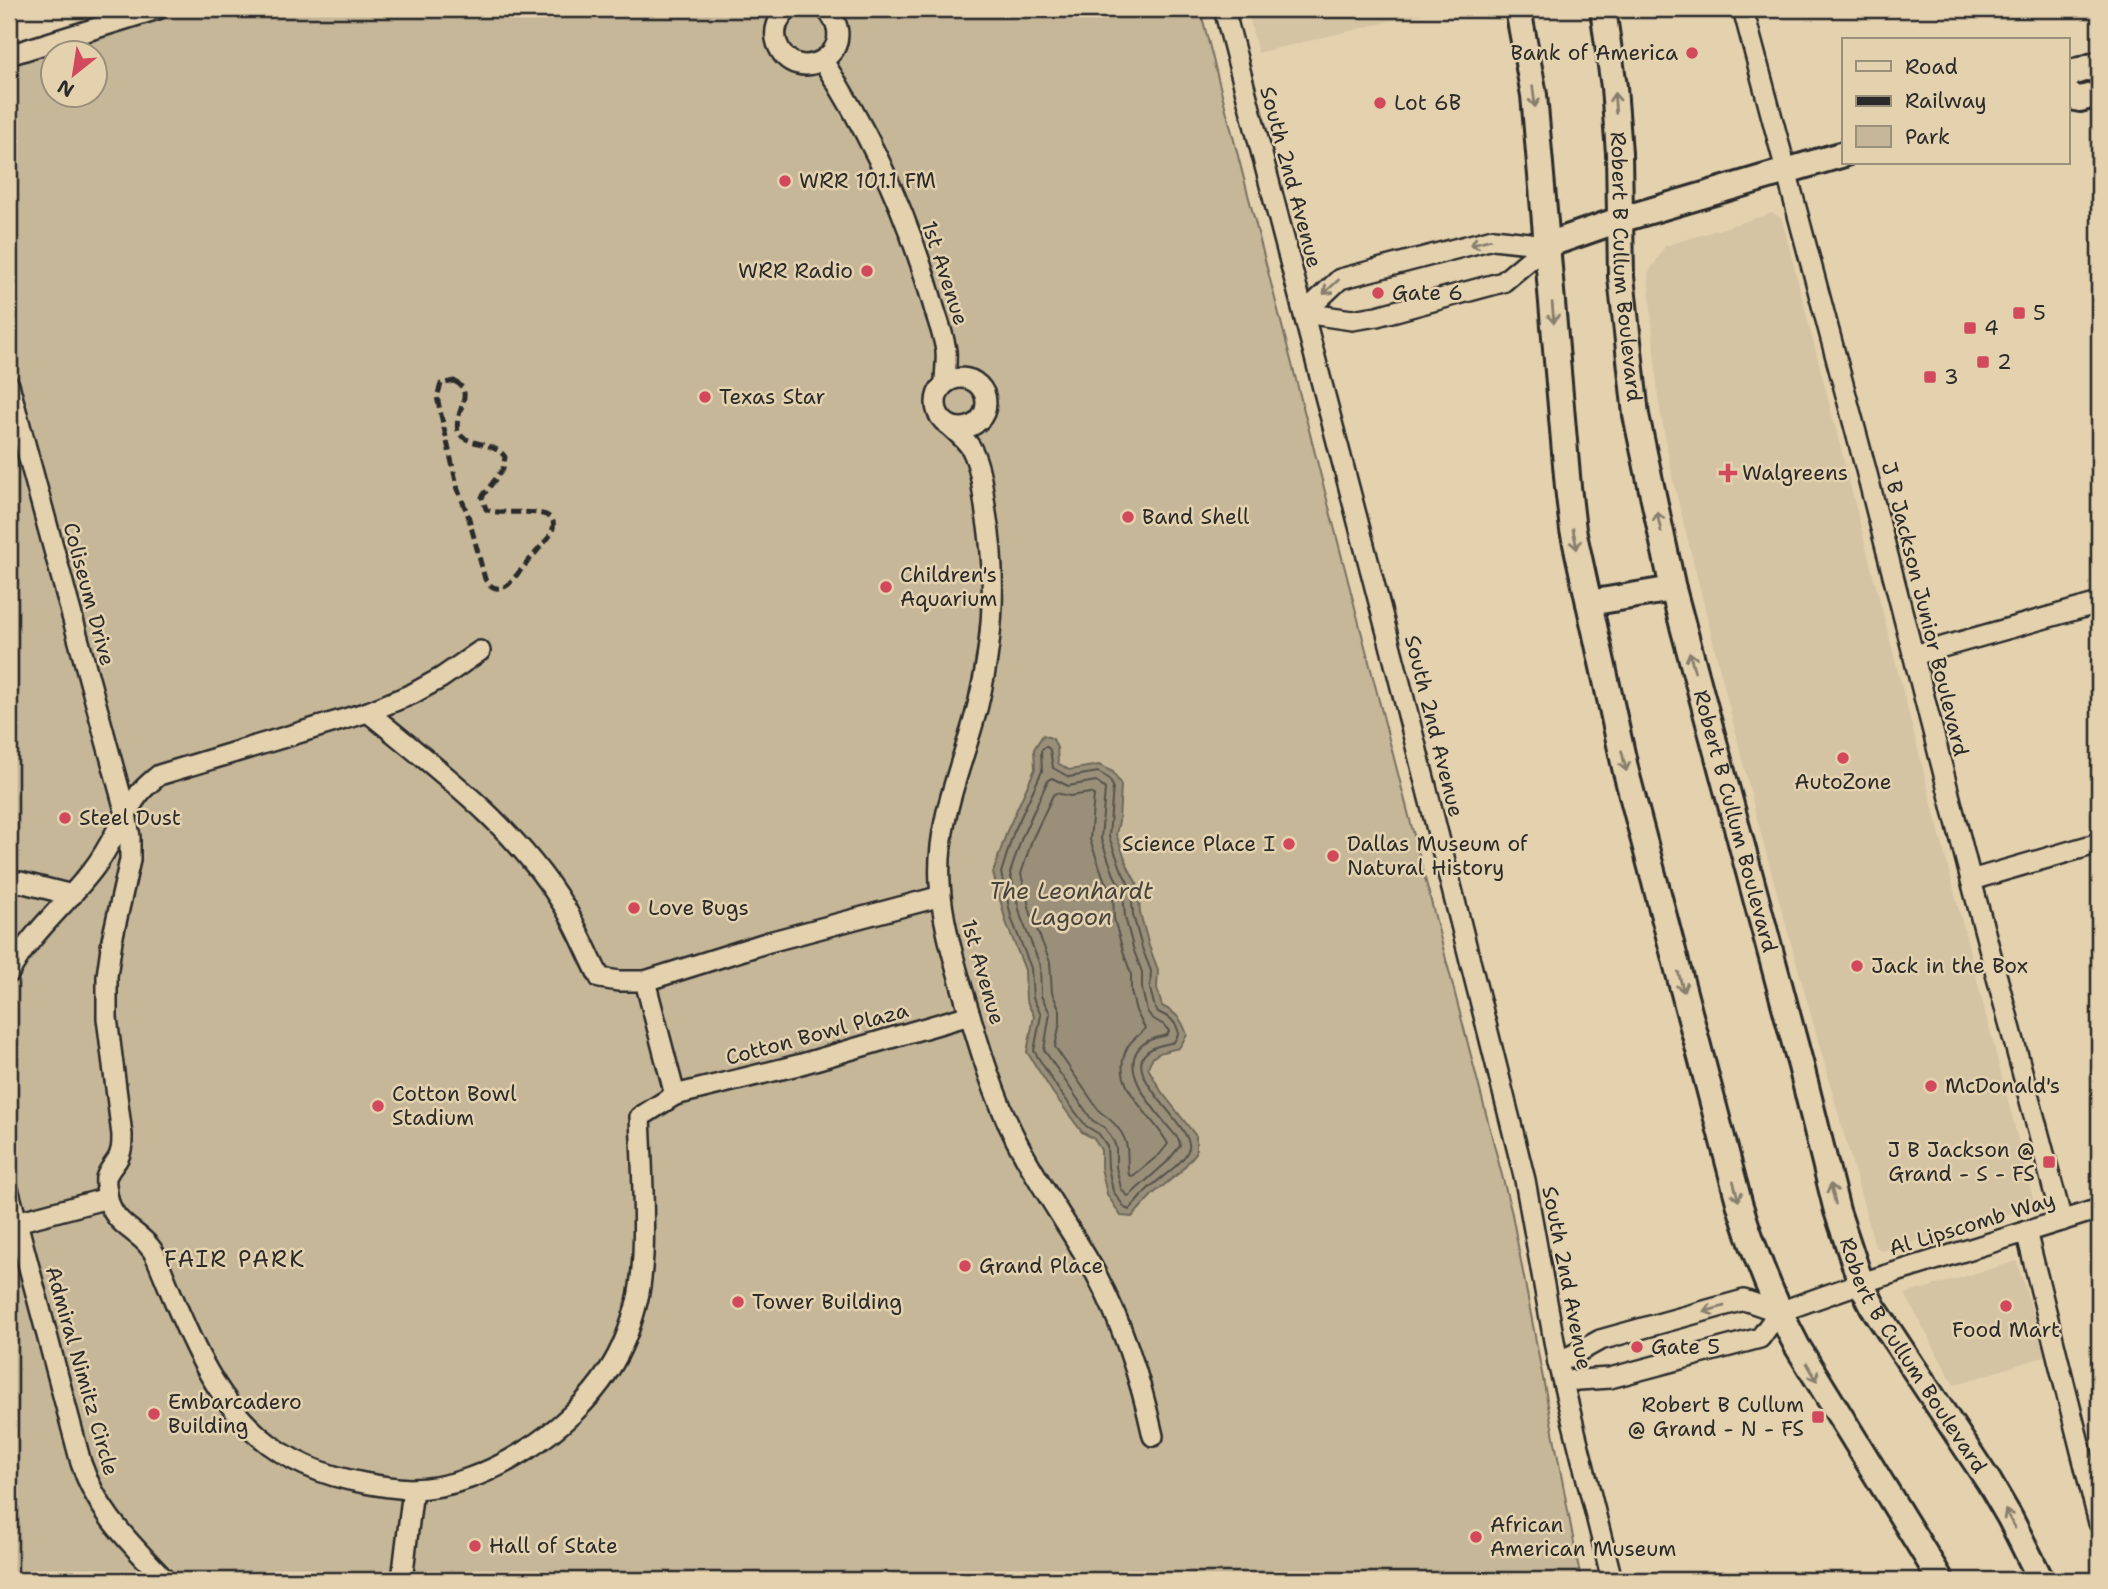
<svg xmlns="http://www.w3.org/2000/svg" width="2108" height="1589" font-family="'Shantell Sans',sans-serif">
<rect width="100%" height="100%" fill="#e4d2af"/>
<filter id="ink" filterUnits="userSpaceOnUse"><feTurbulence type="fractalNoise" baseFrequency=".0143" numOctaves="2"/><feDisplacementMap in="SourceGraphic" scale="14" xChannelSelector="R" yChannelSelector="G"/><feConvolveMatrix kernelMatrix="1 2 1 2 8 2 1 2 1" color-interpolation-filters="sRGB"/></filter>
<g filter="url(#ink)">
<g fill="#d4c4a4">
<path d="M1247,9H1441L1258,53Z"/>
<path d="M1773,213L1782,219L2035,1206L1882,1251L1875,1246L1761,835L1672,476L1658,398L1648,274L1665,246Z"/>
<path d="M2017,1261L2046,1356L1954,1385L1905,1294Z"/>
</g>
<path fill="#c6b799" stroke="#787162" stroke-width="2" fill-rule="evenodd" d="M89,9H1200L1512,1214L1581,1580H9V52L94,24ZM52,52H94V94H52Z"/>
<path fill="#9a907a" stroke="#6e685a" stroke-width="2" d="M1043,735L1053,739L1057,748L1058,763L1069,770L1099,765L1113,772L1121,785L1119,821L1116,834L1129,869L1138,886L1140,913L1149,946L1158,970L1157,988L1162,1006C1176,1013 1182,1019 1187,1035L1179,1048C1164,1052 1152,1051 1148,1068L1161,1091L1196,1136V1153L1179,1173L1153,1194L1132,1217L1121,1216L1107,1194L1101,1168V1150L1094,1139L1082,1132L1053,1093L1027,1052L1034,1016L1026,1000L1025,970L1006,922L993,873L1007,831L1035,769L1034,749Z"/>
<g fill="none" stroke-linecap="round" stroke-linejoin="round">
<g stroke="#57534b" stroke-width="2">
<path d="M1044,747H1047L1050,750L1053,768L1069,777L1098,772L1108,778L1113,786L1109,837L1122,871L1131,889L1133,915L1142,948L1151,971L1150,989L1155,1008L1158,1012L1170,1018L1176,1025L1179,1033L1174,1042C1168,1044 1160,1045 1153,1048C1111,1068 1194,1125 1189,1148C1185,1163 1158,1179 1147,1190C1141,1196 1135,1204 1129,1210L1125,1208L1113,1191L1108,1167L1107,1146L1099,1134L1086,1126L1058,1089L1034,1051L1041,1015L1033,998L1031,968L1012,920L1001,873L1013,834L1042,771L1041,751Z"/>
<path d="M1052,778L1068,786L1096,781L1105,789L1101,839L1114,875L1123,891L1125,917L1134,951L1142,972V989L1147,1011L1152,1018L1164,1025L1169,1031L1167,1035C1161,1037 1152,1038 1146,1042C1109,1066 1163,1119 1179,1140L1180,1146L1167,1162L1129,1196L1126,1195L1121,1188L1116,1167V1148L1114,1142L1105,1128L1092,1120L1044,1050L1050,1013L1041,996L1040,965L1021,917L1010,873L1022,837L1048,780Z"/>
<path d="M1056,793L1070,796L1090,793L1094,795L1090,840L1104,879L1113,894L1114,919L1124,954L1131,974V991L1136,1011L1145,1028C1141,1035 1131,1039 1127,1048C1108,1086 1153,1114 1168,1144L1160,1154L1133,1176L1129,1175C1127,1165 1128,1156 1127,1147C1124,1131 1112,1120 1100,1112L1055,1047L1060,1022V1010L1052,993L1050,962L1031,914L1021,874L1032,840L1053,795Z"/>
</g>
<g stroke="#2b2b2b" stroke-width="24">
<g id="minor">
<path d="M788,9C778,18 773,30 777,43C794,91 866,51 826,9"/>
<path d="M1224,9L1399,679L1485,1020L1525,1180L1558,1363L1612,1580"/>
<path d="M1743,9L1866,470L1971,880L2062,1221"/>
<path d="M9,55L158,9"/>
<path d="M823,61C871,135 909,219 933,304C937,319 944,335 946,351C947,361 945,373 945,383"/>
<path d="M1304,313L1340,279L1493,239L1547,245"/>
<path d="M1304,313L1352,320L1377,316L1503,282L1547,245"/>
<circle cx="961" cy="403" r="25"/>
<path d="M9,385L126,814L130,837V860L112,940L107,976V1018L122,1135C122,1144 122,1152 117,1160C113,1166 108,1171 106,1178C105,1183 107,1189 107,1194C112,1229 145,1230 157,1259C182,1319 208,1392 259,1436C289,1462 325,1476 364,1483C380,1486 395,1488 411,1489C484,1489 571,1430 609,1370C622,1350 631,1326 637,1302C641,1287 642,1271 643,1255C645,1209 642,1163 640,1117L675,1095L645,981H619L600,978C588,955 578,929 564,906C515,826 439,771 368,712"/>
<path d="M950,426C957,433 968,441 972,450C981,468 983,493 986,513C997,576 993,642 978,705C963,765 936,820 940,883C942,919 952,953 962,988C977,1039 992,1093 1016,1140C1040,1187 1071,1229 1096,1274C1123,1325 1141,1381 1153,1436"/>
<path d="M1914,655L2099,603"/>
<path d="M1971,880L2099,843"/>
<path d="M9,885L20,882L72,895"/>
<path d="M9,973C30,933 67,904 94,868C112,845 121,817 139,794C144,787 152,781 159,775L368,712L412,694L441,678L480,651"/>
<path d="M645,981L769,942L934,898"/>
<path d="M675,1095L798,1065L970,1015"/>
<path d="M9,1192L81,1463C99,1515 129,1541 165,1580"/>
<path d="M17,1222L108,1198"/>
<path d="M2026,1231L2099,1523"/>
<path d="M1779,1312L1861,1283L2099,1209"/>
<path d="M1558,1363L1600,1340L1744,1300L1779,1312"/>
<path d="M1563,1381L1610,1378L1760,1338L1779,1312"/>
<path d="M402,1580L413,1489"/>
</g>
</g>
<g stroke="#2b2b2b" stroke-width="30">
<g id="major">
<path d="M1518,9L1534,95L1568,487L1573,530L1626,772L1740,1206C1755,1255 1773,1301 1797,1346L1941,1580"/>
<path id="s1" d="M1603,9L1614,87L1619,153L1621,277L1636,415L1673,589L1801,1066L1837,1211L1861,1283L1873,1307L1989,1482L2010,1518L2041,1580"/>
<path d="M2068,77L2071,73L2099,64"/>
<path d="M2068,96L2080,99L2099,94"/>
<path d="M1547,245L1619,220L1844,154"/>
<path d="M1589,603L1673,589"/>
</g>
</g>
<use href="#minor" stroke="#e4d2af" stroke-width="19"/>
<use href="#major" stroke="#e4d2af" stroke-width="24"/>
<path stroke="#2b2b2b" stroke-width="5" stroke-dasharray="10 5" stroke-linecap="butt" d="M454,381C477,392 453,413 458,431C462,445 496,442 505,457L503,469L482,497L486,509C500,519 572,499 549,537L509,584C500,591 491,589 485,579L468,515L458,490L437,397L441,384Z"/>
</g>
<defs><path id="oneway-shaft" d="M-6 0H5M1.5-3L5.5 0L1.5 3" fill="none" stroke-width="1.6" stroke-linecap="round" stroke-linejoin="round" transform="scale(1.75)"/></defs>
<g stroke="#887e6d">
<use href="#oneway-shaft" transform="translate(1534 97) rotate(83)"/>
<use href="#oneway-shaft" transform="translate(1615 103) rotate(-94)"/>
<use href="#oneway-shaft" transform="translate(1480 242) rotate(165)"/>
<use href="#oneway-shaft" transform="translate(1331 287) rotate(137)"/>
<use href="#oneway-shaft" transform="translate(1553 313) rotate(85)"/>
<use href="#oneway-shaft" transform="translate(1659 522) rotate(-102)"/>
<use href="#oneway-shaft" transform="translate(1575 539) rotate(79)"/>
<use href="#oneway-shaft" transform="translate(1692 662) rotate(-105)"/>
<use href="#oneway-shaft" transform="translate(1624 761) rotate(77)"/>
<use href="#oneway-shaft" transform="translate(1681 982) rotate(75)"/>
<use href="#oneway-shaft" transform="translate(1736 1191) rotate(75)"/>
<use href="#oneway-shaft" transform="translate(1833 1194) rotate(-104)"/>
<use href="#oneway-shaft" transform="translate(1714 1309) rotate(164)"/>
<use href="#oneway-shaft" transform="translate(1812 1372) rotate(60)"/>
<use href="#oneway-shaft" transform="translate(2010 1519) rotate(-118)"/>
</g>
</g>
<g fill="#d1495b" stroke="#e4d2af" stroke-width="2.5">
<circle cx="1692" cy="53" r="7"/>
<circle cx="1380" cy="103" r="7"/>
<circle cx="785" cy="181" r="7"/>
<circle cx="867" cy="271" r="7"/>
<circle cx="1378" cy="293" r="7"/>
<rect x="2012" y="306" width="14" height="14" rx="3.5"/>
<rect x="1963" y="321" width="14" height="14" rx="3.5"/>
<rect x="1976" y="355" width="14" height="14" rx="3.5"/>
<rect x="1923" y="370" width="14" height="14" rx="3.5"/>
<circle cx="705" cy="397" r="7"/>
<path d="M1724.5 462.5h7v7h7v7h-7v7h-7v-7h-7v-7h7z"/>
<circle cx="1128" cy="517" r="7"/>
<circle cx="886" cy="587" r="7"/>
<circle cx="1843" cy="758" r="7"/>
<circle cx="65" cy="818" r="7"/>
<circle cx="1289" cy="844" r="7"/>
<circle cx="1333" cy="856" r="7"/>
<circle cx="634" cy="908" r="7"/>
<circle cx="1857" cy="966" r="7"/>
<circle cx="1931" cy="1086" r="7"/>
<circle cx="378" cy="1106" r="7"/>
<rect x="2042" y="1155" width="14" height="14" rx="3.5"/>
<circle cx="965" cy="1266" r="7"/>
<circle cx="738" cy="1302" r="7"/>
<circle cx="2006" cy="1306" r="7"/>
<circle cx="1637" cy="1347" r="7"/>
<circle cx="154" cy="1414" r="7"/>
<rect x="1811" y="1410" width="14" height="14" rx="3.5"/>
<circle cx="1476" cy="1537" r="7"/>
<circle cx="475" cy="1546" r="7"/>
</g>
<g text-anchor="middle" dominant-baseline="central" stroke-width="5" stroke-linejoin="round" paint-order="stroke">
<g font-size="21" fill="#2b2b2b" stroke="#e4d2af" text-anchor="start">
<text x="1678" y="53" text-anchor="end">Bank of America</text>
<text x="1394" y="103">Lot 6B</text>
<text x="799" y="181">WRR 101.1 FM</text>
<text x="853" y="271" text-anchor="end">WRR Radio</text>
<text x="1392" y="293">Gate 6</text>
<text x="2033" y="313">5</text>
<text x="1984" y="328">4</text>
<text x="1997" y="362">2</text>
<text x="1944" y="377">3</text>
<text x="719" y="397">Texas Star</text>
<text x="1742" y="473">Walgreens</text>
<text x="1142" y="517">Band Shell</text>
<text x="900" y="575">Children's<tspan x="900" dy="24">Aquarium</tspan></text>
<text x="1843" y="782" text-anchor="middle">AutoZone</text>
<text x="79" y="818">Steel Dust</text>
<text x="1275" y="844" text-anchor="end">Science Place I</text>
<text x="1347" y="844">Dallas Museum of<tspan x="1347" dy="24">Natural History</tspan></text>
<text x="648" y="908">Love Bugs</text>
<text x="1871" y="966">Jack in the Box</text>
<text x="1945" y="1086">McDonald's</text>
<text x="392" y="1094">Cotton Bowl<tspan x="392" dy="24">Stadium</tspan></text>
<text x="2035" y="1150" text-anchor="end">J B Jackson @<tspan x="2035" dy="24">Grand - S - FS</tspan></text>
<text x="979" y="1266">Grand Place</text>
<text x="752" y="1302">Tower Building</text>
<text x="2006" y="1330" text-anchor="middle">Food Mart</text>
<text x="1651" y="1347">Gate 5</text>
<text x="168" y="1402">Embarcadero<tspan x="168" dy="24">Building</tspan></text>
<text x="1804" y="1405" text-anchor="end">Robert B Cullum<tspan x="1804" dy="24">@ Grand - N - FS</tspan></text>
<text x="1490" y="1525">African<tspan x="1490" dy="24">American Museum</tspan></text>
<text x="489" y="1546">Hall of State</text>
</g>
<g font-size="21" fill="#2b2b2b" stroke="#e4d2af">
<text transform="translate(1291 177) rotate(75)">South 2nd Avenue</text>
<text stroke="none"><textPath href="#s1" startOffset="259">Robert B Cullum Boulevard</textPath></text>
<text transform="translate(945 273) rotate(72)">1st Avenue</text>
<text transform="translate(89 594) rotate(75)">Coliseum Drive</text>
<text transform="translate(1925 609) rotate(76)">J B Jackson Junior Boulevard</text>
<text transform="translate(1434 726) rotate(76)">South 2nd Avenue</text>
<text stroke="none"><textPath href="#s1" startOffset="826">Robert B Cullum Boulevard</textPath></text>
<text transform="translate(983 972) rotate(74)">1st Avenue</text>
<text transform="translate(817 1034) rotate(-15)">Cotton Bowl Plaza</text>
<text transform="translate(1972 1224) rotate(-17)">Al Lipscomb Way</text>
<text transform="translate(1567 1278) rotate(79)">South 2nd Avenue</text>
<text stroke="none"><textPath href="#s1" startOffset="1393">Robert B Cullum Boulevard</textPath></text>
<text transform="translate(82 1371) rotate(74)">Admiral Nimitz Circle</text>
</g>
<g font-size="23" font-style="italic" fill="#47443f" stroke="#e4d2af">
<text x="1071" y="891">The Leonhardt<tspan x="1071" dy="26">Lagoon</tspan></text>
</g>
<g font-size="23" letter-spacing="2" fill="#2b2b2b" stroke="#e4d2af">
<text x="235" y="1259">FAIR PARK</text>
</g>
</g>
<rect width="2108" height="1589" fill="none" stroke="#e4d2af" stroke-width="35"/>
<rect x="18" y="18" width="2073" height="1554" fill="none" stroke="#2b2b2b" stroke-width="2.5" filter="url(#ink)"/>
<rect x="1842" y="38" width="228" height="126" fill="#e4d2af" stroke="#9a8f7a" stroke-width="2"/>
<rect x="1856" y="61" width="35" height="10" fill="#e4d2af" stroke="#9a8f7a" stroke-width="2"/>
<text x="1905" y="74" font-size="21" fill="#2b2b2b">Road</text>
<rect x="1856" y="96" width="35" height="10" fill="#2b2b2b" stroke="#9a8f7a" stroke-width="2"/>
<text x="1905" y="108" font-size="21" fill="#2b2b2b">Railway</text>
<rect x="1856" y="126" width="35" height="21" fill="#c6b799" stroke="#9a8f7a" stroke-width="2"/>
<text x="1905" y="144" font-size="21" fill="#2b2b2b">Park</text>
<g transform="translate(74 74) rotate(210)"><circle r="33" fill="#e4d2af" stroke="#9a8f7a" stroke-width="2"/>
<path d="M0-5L12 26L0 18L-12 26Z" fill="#d1495b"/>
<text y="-10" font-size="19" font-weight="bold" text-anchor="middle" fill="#2b2b2b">N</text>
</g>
</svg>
